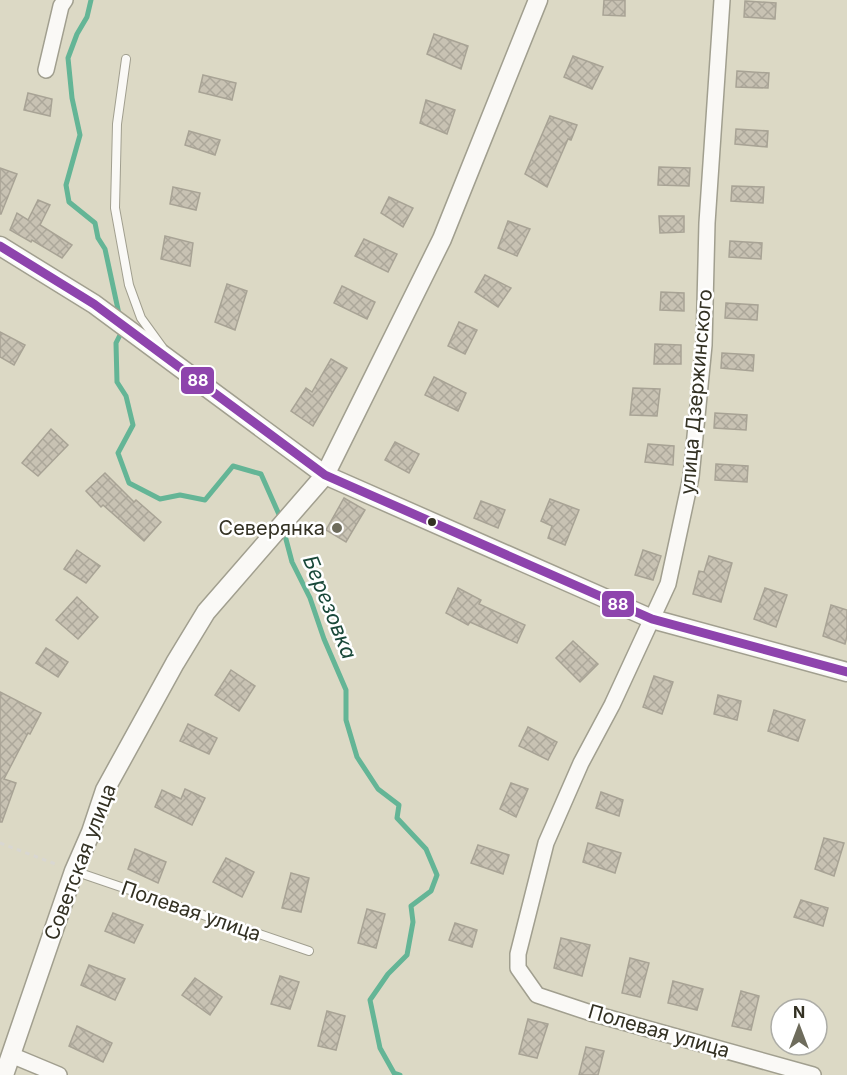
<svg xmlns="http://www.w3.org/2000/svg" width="847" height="1075" font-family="Inter,sans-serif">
<defs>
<pattern id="building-cross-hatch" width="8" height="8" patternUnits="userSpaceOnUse" patternTransform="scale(1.5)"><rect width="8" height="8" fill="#c8c2b3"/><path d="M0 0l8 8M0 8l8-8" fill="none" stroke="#aca79a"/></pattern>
</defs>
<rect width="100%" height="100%" fill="#dcd9c5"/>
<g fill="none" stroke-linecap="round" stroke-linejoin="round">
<g stroke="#64b596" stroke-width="5">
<path d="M91,0L87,17L77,34L68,58L72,98L80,135L66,185L69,202L95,223L98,238L105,249L119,314"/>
<path d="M123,329L116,343L117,382L126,396L133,425L118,453L129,483L160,499L180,495L205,500L233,466L261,474L281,519"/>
<path d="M283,528L292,562L310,598L324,639L346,690V720L357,757L378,789L399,805L397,818L426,849L437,875L431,891L411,906L413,922L407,955L388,974L370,1000L380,1048L394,1073L400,1075"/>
</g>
</g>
<g fill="url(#building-cross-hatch)" stroke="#a8a395" stroke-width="1.5">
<path d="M604,0H625V16L603,15Z"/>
<path d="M745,1L776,3L775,19L744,17Z"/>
<path d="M434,34L468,46L461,69L427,54Z"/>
<path d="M573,56L603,67L592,89L564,77Z"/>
<path d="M737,71L769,73L768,88L736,87Z"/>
<path d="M203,75L236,83L232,100L199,92Z"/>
<path d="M28,93L52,99L50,116L24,110Z"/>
<path d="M426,100L455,110L447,134L420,123Z"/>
<path d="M550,116L577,125L571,140L568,139L547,187L525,174Z"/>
<path d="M736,129L768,131L767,147L735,144Z"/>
<path d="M189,131L220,140L215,155L185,145Z"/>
<path d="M659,167L690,168L689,186L658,185Z"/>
<path d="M0,168L17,174L1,214H0Z"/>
<path d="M732,186L764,187L763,203L731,201Z"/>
<path d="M173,187L200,193L196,210L170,204Z"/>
<path d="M389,197L413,208L403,227L381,213Z"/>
<path d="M38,200L50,205L40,225L72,245L62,258L32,240L31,242L10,230L17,213L28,220Z"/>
<path d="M659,216H684V232L660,233Z"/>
<path d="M508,221L530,229L517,256L498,248Z"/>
<path d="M165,236L193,243L190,266L161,259Z"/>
<path d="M364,239L397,254L388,272L355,256Z"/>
<path d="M730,241L762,243L761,259L729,257Z"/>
<path d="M485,275L511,288L498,307L475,292Z"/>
<path d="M227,284L247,291L235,330L215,322Z"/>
<path d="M342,286L375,302L367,319L334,303Z"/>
<path d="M661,292L684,293V311L660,310Z"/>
<path d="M726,303L758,305L757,320L725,318Z"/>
<path d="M459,322L477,330L465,354L448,346Z"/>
<path d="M0,332L25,345L14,365L0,357Z"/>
<path d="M655,344L681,345V364H654Z"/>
<path d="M722,353L754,355L753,371L721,368Z"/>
<path d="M331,359L347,368L313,426L291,411L306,388L312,392Z"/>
<path d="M434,377L466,393L458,411L425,395Z"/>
<path d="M633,388L660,389L657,416L630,415Z"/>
<path d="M715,413L747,415L746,430L714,428Z"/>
<path d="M51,429L68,445L38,476L22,463Z"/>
<path d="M395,442L419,454L409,473L385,460Z"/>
<path d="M648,444L674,446L673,465L645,462Z"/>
<path d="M716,464L748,466L747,482L715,480Z"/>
<path d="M105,473L134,502L136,500L161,522L144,541L103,505L101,507L86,491Z"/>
<path d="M344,498L365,510L346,542L326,530Z"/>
<path d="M550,499L579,510L565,545L548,538L552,526L541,521Z"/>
<path d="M481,501L505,510L498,528L474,518Z"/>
<path d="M77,550L100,566L86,583L64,569Z"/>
<path d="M643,550L661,556L653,580L635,575Z"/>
<path d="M709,556L732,563L721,602L693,594L699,571L704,572Z"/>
<path d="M458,588L481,600L479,604L525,625L517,643L470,622L468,625L446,613Z"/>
<path d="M765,588L787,595L776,627L754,619Z"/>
<path d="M77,597L98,617L78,639L56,620Z"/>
<path d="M831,605L847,610V636L845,644L823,636Z"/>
<path d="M573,641L598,664L580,682L556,658Z"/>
<path d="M46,648L68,662L58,677L36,663Z"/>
<path d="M231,670L255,686L239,711L215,695Z"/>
<path d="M654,676L673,682L662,714L643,707Z"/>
<path d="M0,692L41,713L30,734L28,733L4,779L16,783L2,822H0Z"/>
<path d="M718,695L741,701L737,720L714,714Z"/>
<path d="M774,710L805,720L798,741L768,731Z"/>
<path d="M188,724L217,738L209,754L180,741Z"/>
<path d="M528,727L557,742L548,760L519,746Z"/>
<path d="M511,783L528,789L516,817L500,809Z"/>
<path d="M185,789L205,798L192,825L155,807L162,790L181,799Z"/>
<path d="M601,792L623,800L619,816L596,808Z"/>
<path d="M824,838L844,843L834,876L815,869Z"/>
<path d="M588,843L621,853L615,873L583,862Z"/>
<path d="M478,845L509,855L503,874L471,863Z"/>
<path d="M135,849L166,862L158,883L128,869Z"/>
<path d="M226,858L254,872L242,897L213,882Z"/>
<path d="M291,873L309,878L301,912L282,908Z"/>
<path d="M801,900L828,908L823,926L794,917Z"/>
<path d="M367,909L385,914L376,948L358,943Z"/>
<path d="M113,913L143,925L134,943L105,931Z"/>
<path d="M455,923L477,930L472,947L449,940Z"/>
<path d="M561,938L590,945L582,976L554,968Z"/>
<path d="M630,958L649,963L640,997L622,993Z"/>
<path d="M89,965L125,979L115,1000L81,985Z"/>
<path d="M280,976L299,982L290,1009L271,1004Z"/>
<path d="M195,978L222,997L210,1015L182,995Z"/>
<path d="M673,981L703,989L697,1010L668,1003Z"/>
<path d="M741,991L759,996L751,1030L732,1026Z"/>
<path d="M327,1011L345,1016L336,1050L318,1046Z"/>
<path d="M528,1019L548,1024L537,1058L519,1054Z"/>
<path d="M77,1026L112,1043L103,1062L69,1046Z"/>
<path d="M586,1047L604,1051L598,1075H579Z"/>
</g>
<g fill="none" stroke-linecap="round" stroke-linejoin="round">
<g stroke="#a19f8f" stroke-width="10">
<g id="service">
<path d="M126,59L117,124L115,208L129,285L141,318L162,347"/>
<path d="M74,871L309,951"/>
</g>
</g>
<g stroke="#a19f8f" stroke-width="18">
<g id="minor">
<path d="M722,0L707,223L704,345L691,477L668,584L612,705L581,763L546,843L518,954V968L537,995L591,1013L813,1075"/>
<path d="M46,70L61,6L65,0"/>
<path d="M11,1055L59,1075"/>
</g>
</g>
<g stroke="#a19f8f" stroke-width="21">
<g id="tertiary">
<path d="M0,246L94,304L325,475L652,619L847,672"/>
<path d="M4,1075L74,871L91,832L105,790L175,663L206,612L325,475L442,239L538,0"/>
</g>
</g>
<path stroke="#d9d7d1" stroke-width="3" stroke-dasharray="4.5 4.5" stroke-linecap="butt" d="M0,843L58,865"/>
<use href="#service" stroke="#faf9f6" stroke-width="8"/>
<use href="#minor" stroke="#faf9f6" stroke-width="15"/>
<use href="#tertiary" stroke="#faf9f6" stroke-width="18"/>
<g stroke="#fff" stroke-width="14">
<path id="bus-1" d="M0,246L94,304L325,475L652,619L847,672"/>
</g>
<use href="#bus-1" stroke="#8e44ad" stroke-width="9"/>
</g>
<circle fill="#333123" stroke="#fff" stroke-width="2" cx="432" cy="522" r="5"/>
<circle fill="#6e6c5c" stroke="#fff" stroke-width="2" cx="337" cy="528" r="6"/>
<g text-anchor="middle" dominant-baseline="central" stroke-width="5" stroke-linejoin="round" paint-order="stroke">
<g font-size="20" fill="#333123" stroke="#fff">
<text transform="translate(696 392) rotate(-85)">улица Дзержинского</text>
<text transform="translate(80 862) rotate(-69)">Советская улица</text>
<text transform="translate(191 911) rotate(19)">Полевая улица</text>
<text transform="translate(659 1031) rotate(16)">Полевая улица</text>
</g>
<g font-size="20" fill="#333123" stroke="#fff" text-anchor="end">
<text x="325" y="528">Северянка</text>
</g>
<g font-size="21" font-style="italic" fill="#194839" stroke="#fff">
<text transform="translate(330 607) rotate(68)">Березовка</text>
</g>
</g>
<g stroke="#fff" stroke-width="2">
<rect x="180" y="366" width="35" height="29" rx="6" fill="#8e44ad"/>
<rect x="601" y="590" width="34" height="28" rx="6" fill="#8e44ad"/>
</g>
<g font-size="16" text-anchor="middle" font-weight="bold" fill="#fff">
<text x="198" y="386">88</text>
<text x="618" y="610">88</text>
</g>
<g transform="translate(799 1027)"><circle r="28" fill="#ffffff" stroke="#adada7" stroke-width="1.5"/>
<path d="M0-4.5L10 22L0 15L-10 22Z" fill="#6e6c5c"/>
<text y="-9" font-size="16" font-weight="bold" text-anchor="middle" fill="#333123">N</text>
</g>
</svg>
